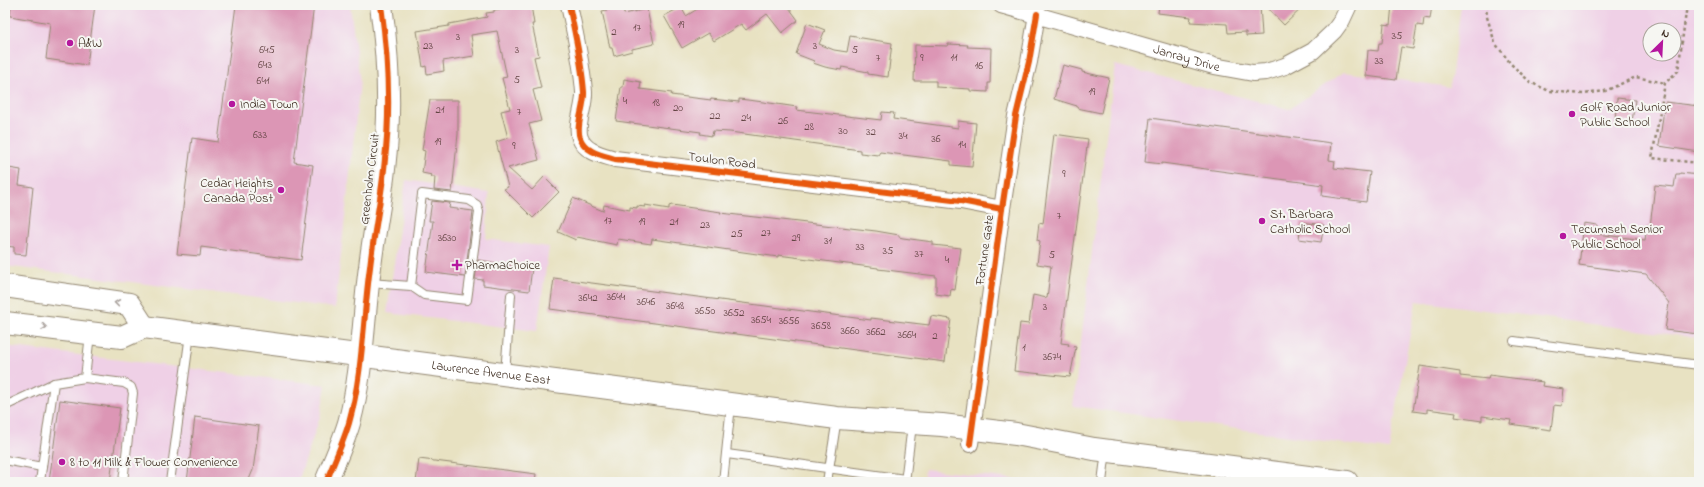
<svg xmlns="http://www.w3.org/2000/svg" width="1704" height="487" font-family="'Indie Flower',sans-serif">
<rect width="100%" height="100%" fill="#f6f6f2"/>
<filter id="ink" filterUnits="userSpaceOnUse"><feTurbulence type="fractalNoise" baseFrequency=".025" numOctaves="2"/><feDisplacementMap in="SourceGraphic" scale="8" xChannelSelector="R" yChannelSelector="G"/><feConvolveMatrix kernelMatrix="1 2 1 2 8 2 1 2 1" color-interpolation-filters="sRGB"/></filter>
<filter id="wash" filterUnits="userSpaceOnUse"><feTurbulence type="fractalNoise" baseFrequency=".012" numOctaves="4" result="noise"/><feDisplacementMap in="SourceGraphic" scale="16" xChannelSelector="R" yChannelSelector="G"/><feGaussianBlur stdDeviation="0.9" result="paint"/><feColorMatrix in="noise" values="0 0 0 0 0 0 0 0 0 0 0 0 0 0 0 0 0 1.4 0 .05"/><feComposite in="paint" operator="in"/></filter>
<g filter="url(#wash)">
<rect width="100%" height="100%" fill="#e8e2c2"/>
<g fill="#efd0e6" fill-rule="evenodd">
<path d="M5,5H350L360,82L335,308L5,266Z"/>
<path d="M1461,5H1699V338L1416,301L1389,450L1073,406L1115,65L1289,109L1344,72L1450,87ZM1650,30H1674V54H1650Z"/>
<path d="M406,180L489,193L486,239L549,247L537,331L387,313Z"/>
<path d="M5,346L326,385L320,417L298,482H5Z"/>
<path d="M925,469L1037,482H923Z"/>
</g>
<g id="blocks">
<g fill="#dc96b5">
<path d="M11,5H95L87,65L46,59L50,23L10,16Z"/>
<path d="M236,5H314L294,162L313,165L301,260L201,247L200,256L177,254L192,138L218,142Z"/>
<path d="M523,5H531L534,24H532L539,56L534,57L541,88L533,90L541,121L529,124L539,160L508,168L532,190L544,177L559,192L533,218L504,189L508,187L496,142L508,138L501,111L510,109L502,78L507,77L497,31L471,35L474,56L443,61L444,71L427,74L426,66L423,67L417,31L449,26V24L487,17L486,13L494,12V10Z"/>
<path d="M704,5H787L798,20L782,33L767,14L746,30L741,24L714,41L708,33L682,48L664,16L681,7L686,16Z"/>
<path d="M1159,5H1260L1262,35L1246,36V32L1228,33L1227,24L1190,22L1191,17L1158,13Z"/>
<path d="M1265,5H1305L1284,25Z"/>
<path d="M1392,5H1432L1430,19L1424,18L1423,26L1417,25L1413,49L1401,47L1396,80L1366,76L1368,50L1378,51L1379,43H1382L1384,24L1390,25Z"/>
<path d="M622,7L624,14L647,9L654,44L632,49V51L614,56L612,48H610L602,11Z"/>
<path d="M807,23L825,30L819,44L834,50L847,52L850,36L892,43L888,77L868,74V72L842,67L841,70L825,67L813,63L814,61L796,54Z"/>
<path d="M948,44L968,45L967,47L991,48L990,83H988V92L970,91V89L936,87V81H914L915,45L948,46Z"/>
<path d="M1063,65L1082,70V72L1109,78L1101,113L1077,108V106L1054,99Z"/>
<path d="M624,79L641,82L640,89L672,93L671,95L711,100V99L739,102V99L756,101L797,107L796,110L881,120L882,112L894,113L893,119L958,128V121L976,123L972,167L951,165V161L880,152L878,155L860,153V150L730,132L713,131L712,136L700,134L701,132L616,121L621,87H623Z"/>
<path d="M1617,98L1635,100L1632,122L1615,120Z"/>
<path d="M430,100H458V134L452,192L434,190L435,177H431L432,175L422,173L425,151L422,150Z"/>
<path d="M1665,102L1699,106V152L1659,146Z"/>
<path d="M1150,118L1331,143L1329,160L1335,161L1334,168L1370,172L1366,202L1322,196L1323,185L1162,163V164L1145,162Z"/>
<path d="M1054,134L1088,139L1061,343L1069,344L1068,346L1076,347L1070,377L1014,371L1020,323L1029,324L1033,295L1047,298L1051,266L1037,264L1040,241L1037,240L1039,223L1043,224Z"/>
<path d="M9,168L21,170L19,185L33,187L26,255L14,254V247L5,246V183H8Z"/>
<path d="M1680,173L1699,175L1698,334L1665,330L1669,303L1646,274L1579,265L1584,223L1597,225L1596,234L1645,240L1647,226L1650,227L1655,185L1674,187L1676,174H1680Z"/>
<path d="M573,198L603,211L604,205L630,210V207L637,208V206L645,207V205L669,209V206L672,205L721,212L720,213L876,231L899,235V237L903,238L933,242V245L961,248L955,290L951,289L950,296L936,294V276L878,269V268L778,255V257L652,239L651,244L618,239L617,245L577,237L576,240L558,232Z"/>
<path d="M432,201L450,203L449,208L473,211L465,277L426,272L433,221H429Z"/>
<path d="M1301,222L1324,225L1321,242L1299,239Z"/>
<path d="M478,260L532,268L529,291L483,285V280L475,279Z"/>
<path d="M554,278L871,320V318L929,325L931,316L951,319L945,362L550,309Z"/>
<path d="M1420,366L1460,372V376L1488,379L1489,375L1543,382L1542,386L1564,389L1562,406L1554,405L1551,430L1510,424L1511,420L1482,416V421L1455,417L1456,413L1427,409V413L1413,411Z"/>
<path d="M60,400L120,408L110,482H49Z"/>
<path d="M195,417L259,426L253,470L248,482H187Z"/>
<path d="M419,459L536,474L535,482H416Z"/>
</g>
</g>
</g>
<g filter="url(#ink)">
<use href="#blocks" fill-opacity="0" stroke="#928670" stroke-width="1"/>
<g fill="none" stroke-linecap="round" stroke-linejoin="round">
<g stroke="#928670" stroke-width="10">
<g id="lane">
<path d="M369,283L411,286L422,194L469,200L477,205L479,212L467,300L424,295L411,286"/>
<path d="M1514,341L1699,365"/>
<path d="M505,373L511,295"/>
<path d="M85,378L124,383L131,387L133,393L123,482"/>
<path d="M5,406L54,383"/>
<path d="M727,454L905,479"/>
<path d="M5,460L42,467L54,383L85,378L90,334"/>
<path d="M40,482L42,467"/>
<path d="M170,482L190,334"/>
<path d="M723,482L731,405"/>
<path d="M827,482L837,418"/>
<path d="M905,482L911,433"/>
<path d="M1102,482L1106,451"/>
</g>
</g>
<g stroke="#928670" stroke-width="18">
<g id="street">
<path d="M569,5C575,34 582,63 584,92C585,106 575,126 580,138C585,152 602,155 615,159L961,201L1002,209"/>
<path id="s1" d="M1001,5L1214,66L1253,73L1266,72L1285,66L1313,51L1334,31L1342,20L1349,5"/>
<path d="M970,444L1002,209L1016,116L1029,62L1037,14"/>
</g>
</g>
<g stroke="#928670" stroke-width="24">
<g id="secondary">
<path d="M5,286L129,304L144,327"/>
<path id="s2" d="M5,323L122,337L144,327L837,418L942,425L1016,434L1094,449L1347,482"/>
<path d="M326,482C334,462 343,443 349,423C363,373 363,318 370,267C374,231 382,195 385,159C391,108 388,56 381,5"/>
</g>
</g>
<g stroke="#928670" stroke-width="2.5" stroke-dasharray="3 3" stroke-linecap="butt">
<path d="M1486,5L1487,17L1495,43L1511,64L1530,82L1549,91L1584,94L1605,91L1636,77L1665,83"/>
<path d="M1687,5L1678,71L1665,83L1652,158L1699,163"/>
</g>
<use href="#lane" stroke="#fff" stroke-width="8"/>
<use href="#street" stroke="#fff" stroke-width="16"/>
<use href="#secondary" stroke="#fff" stroke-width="22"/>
<g stroke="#f6f6f2" stroke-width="8">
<g id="cycleway">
<path d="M569,5C575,34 582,63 584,92C585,106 575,126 580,138C585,152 602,155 615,159L961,201L1002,209"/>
<path d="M970,444L1002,209L1016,116L1029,62L1037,14"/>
<path d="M326,482C334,462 343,443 349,423C363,373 363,318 370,267C374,231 382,195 385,159C391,108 388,56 381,5"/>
</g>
</g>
<use href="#cycleway" stroke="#e8590c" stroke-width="6"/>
</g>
<defs><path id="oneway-chevron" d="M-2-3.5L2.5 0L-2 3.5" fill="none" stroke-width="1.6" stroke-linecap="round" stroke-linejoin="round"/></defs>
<g stroke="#a79f9a">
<use href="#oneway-chevron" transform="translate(117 303) rotate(-172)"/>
<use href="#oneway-chevron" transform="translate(44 327) rotate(7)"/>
</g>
</g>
<g fill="#b5179e" stroke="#f6f6f2" stroke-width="1.5">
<circle cx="70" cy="43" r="4"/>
<circle cx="232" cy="104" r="4"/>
<circle cx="1572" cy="114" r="4"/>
<circle cx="281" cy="190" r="4"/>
<circle cx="1262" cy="221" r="4"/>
<circle cx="1563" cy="236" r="4"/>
<path d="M455 259h4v4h4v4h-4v4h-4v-4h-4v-4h4z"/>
<circle cx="62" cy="462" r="4"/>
</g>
<g text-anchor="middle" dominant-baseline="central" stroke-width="4" stroke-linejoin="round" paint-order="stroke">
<g font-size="11" fill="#634544">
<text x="681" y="25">19</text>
<text x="637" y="28">17</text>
<text x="614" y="32">2</text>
<text x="1397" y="36">35</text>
<text x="458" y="37">3</text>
<text x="428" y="46">23</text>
<text x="815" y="46">3</text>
<text x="267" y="50">645</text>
<text x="517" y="50">3</text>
<text x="855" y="50">5</text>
<text x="878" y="58">7</text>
<text x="922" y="58">9</text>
<text x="954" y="58">11</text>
<text x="1379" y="61">33</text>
<text x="265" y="65">643</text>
<text x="979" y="66">16</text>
<text x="517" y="80">5</text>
<text x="263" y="81">641</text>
<text x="1092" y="92">19</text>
<text x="625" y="101">4</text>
<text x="656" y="103">18</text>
<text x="678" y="108">20</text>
<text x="440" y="110">21</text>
<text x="519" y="112">7</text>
<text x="715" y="116">22</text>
<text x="746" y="118">24</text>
<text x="783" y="121">26</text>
<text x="809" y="127">28</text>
<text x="843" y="131">30</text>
<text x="871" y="132">32</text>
<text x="260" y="135">633</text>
<text x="903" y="136">34</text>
<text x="936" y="139">36</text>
<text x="438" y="142">19</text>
<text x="962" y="145">14</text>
<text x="514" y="146">9</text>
<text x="1064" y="174">9</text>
<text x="1059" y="216">7</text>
<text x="608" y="221">17</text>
<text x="642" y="222">19</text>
<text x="674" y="222">21</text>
<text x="705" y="225">23</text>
<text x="766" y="233">27</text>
<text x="737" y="234">25</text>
<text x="447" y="238">3630</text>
<text x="796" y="238">29</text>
<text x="828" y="241">31</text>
<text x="860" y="247">33</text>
<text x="888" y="251">35</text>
<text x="919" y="254">37</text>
<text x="1052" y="255">5</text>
<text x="947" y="260">4</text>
<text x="616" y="297">3644</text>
<text x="588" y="298">3642</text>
<text x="646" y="302">3646</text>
<text x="675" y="306">3648</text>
<text x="1045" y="307">3</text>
<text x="705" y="311">3650</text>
<text x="734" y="313">3652</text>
<text x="761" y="320">3654</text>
<text x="789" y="321">3656</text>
<text x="821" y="326">3658</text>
<text x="850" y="331">3660</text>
<text x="876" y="332">3662</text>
<text x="907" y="335">3664</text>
<text x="935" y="336">2</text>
<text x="1024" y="348">1</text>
<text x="1052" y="357">3674</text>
</g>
<g font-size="13" fill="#3b2a1e" stroke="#f6f6f2" text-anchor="start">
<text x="78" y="43">A&amp;W</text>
<text x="240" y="104">India Town</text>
<text x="1580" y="107">Golf Road Junior<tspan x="1580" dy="15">Public School</tspan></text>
<text x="273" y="183" text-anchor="end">Cedar Heights<tspan x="273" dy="15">Canada Post</tspan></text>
<text x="1270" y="214">St. Barbara<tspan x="1270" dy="15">Catholic School</tspan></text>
<text x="1571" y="229">Tecumseh Senior<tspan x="1571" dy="15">Public School</tspan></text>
<text x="465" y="265">PharmaChoice</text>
<text x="70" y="462">8 to 11 Milk &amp; Flower Convenience</text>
</g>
<g font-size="13" fill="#3b2a1e" stroke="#f6f6f2">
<text stroke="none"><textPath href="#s1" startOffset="193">Janray Drive</textPath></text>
<text transform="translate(722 161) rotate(7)">Toulon Road</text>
<text transform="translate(370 179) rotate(-83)">Greenholm Circuit</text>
<text transform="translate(985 250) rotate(-82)">Fortune Gate</text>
<text stroke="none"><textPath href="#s2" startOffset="492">Lawrence Avenue East</textPath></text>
</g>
</g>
<rect width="1704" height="487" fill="none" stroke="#f6f6f2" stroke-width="20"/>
<g transform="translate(1662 42) rotate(24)"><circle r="19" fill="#f6f6f2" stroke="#aba49d"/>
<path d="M0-3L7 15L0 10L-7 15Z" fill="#b5179e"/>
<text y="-6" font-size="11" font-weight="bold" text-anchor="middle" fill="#3b2a1e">N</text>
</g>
</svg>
